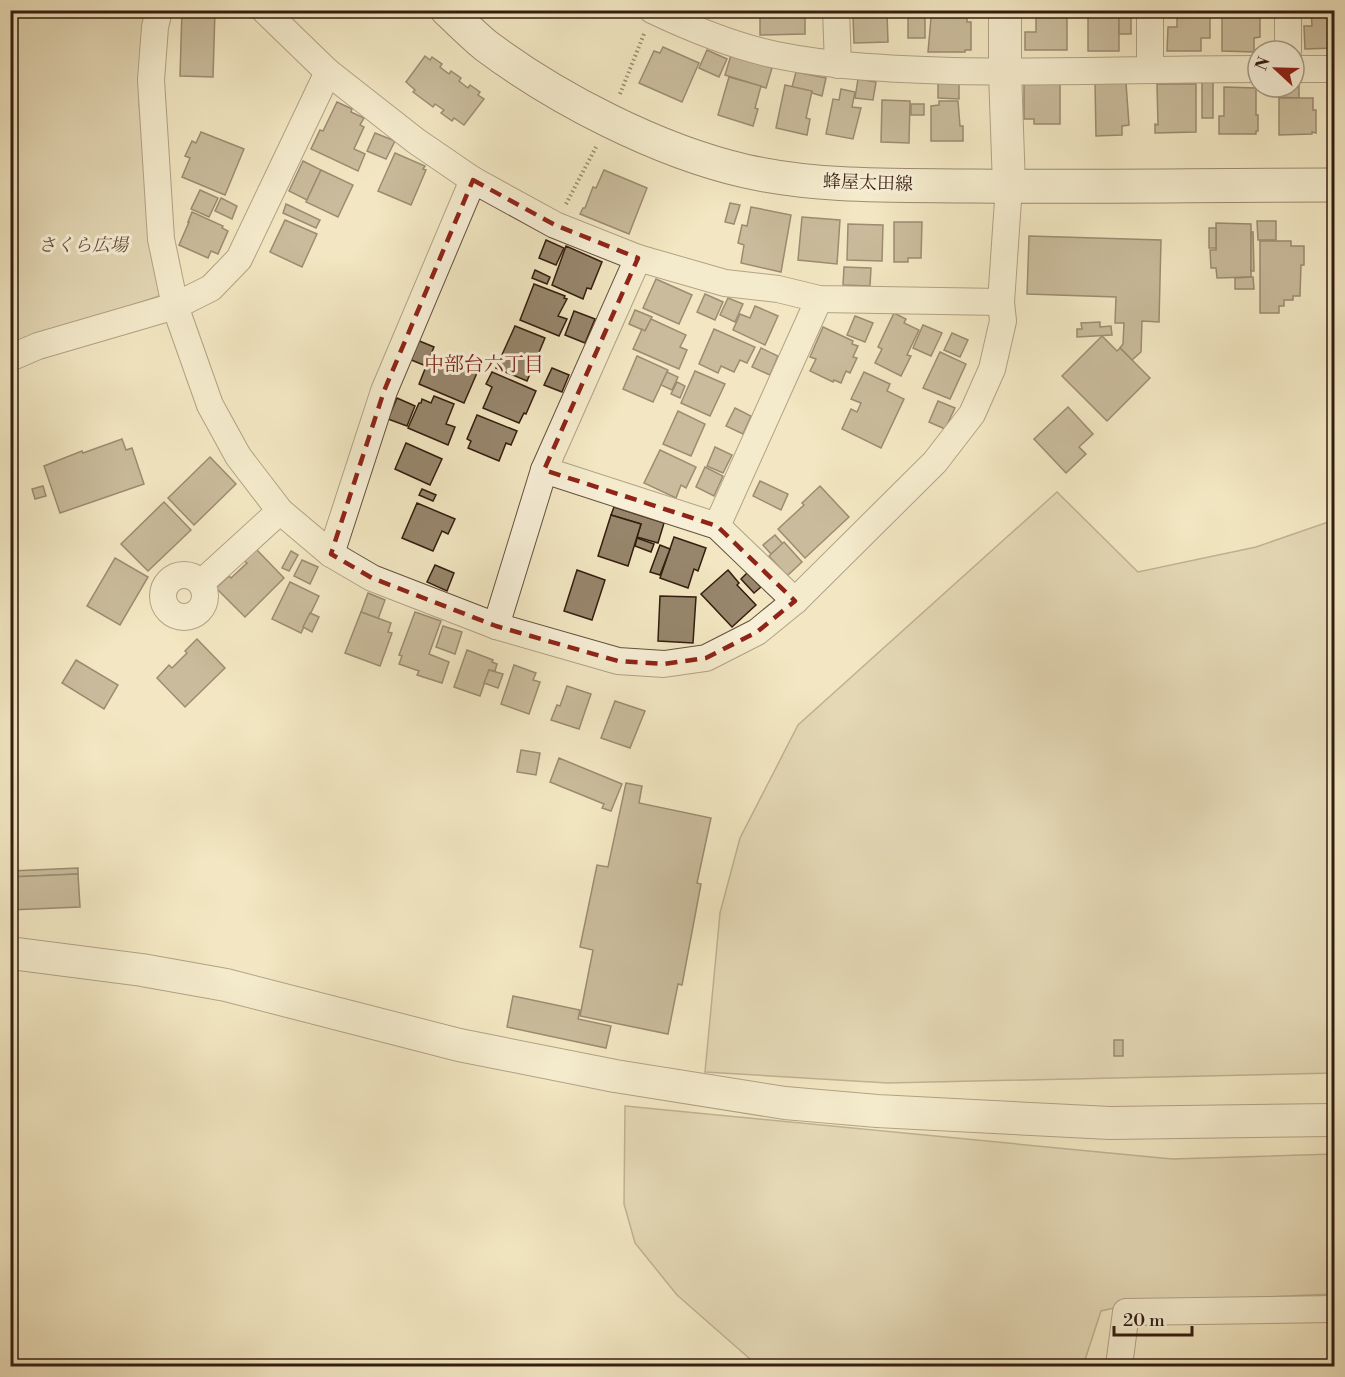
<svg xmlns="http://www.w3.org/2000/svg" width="1345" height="1377" font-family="'Libre Bodoni','Noto Serif JP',serif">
<rect width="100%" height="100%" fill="#f2e7c2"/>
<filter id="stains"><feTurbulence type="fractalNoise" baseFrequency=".00333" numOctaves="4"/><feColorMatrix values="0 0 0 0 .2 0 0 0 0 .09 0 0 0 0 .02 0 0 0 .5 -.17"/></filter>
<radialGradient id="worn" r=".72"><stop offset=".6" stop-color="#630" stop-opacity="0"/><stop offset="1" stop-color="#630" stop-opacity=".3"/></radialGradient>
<g fill="#d2c5a4" stroke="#84715a" stroke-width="1.5">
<path d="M10,11H145L139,105L162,295L11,347Z"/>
<path d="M1057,492L1138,572L1256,547L1334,520V1073L888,1083L705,1072L720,913L740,838L798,725Z"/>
<path d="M625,1106L1172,1159L1334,1154V1294L1141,1302L1101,1311L1083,1366H758L677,1295L635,1243L624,1204Z"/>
</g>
<g fill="#97866c" stroke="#351d0f" stroke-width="1.5">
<path d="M182,10H215L213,77L180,76Z"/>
<path d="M755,10L805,12V34L760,35V15H755Z"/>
<path d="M850,10H895V12H887L888,42L854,43L853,16L850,17Z"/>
<path d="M1177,10H1210V38H1201V51H1167L1168,27H1177Z"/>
<path d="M1311,10H1334V48L1305,49L1304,26H1312Z"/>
<rect x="1088" y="11" width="31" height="40"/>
<rect x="1119" y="11" width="12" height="23"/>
<path d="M1222,12L1260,13V37L1254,38V52L1222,51Z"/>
<rect x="908" y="16" width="17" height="22"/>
<path d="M1036,16H1067V50H1025V32H1036Z"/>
<path d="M931,18H967V22H971V50H965V52H928Z"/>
<path d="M663,47L699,63L682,102L639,83L654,51L660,53Z"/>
<path d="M707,50L727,59L719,77L699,68Z"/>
<path d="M731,55L772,68L766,88L725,75Z"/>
<path d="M425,56L430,60L432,57L442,64L440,67L449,74L451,71L461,78L459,81L468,88L470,85L480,92L478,95L484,99L464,125L454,118L452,121L441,113L444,110L435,104L433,107L413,92L415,90L406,82Z"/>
<path d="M796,72L826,78L822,96L792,87Z"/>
<path d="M729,77L761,86L755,108L758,109L753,126L718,115Z"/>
<path d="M858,79L876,82L873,100L855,98Z"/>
<rect x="1202" y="81" width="11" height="37"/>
<path d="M938,82H959V99L938,98Z"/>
<path d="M1095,83H1126L1129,125L1122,126V135L1096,136Z"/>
<path d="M1024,84H1060V124H1034V119H1024Z"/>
<path d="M1157,84H1196V132L1155,133V124L1158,125Z"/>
<path d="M1294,84H1299V98L1276,97V87H1294Z"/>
<path d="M785,85L812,91L806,118L810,119L807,135L776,128Z"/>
<path d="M1224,87L1256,88V115H1258V131H1256V134H1219V116H1224Z"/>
<path d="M841,89L855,92L852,107L861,108L853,139L826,134L833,99L839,100Z"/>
<path d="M1329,89L1334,90V134L1328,133Z"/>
<path d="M1279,98H1313V110H1316V133L1312,132V134L1279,135Z"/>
<path d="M882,100L910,101L909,143L881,142Z"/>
<path d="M939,101H958L960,126H963V141H931V106L939,105Z"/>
<path d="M337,102L352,109L351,112L364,118L360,125L364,127L354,149L365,154L358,171L311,149L320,130L323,131Z"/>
<rect x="911" y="104" width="13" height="11"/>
<path d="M201,132L244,149L225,195L182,177L190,158L185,156L192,141L196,143Z"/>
<path d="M375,133L395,141L386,159L367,151Z"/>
<path d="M395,153L425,166L423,169L426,170L411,205L378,191Z"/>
<path d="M303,161L321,170L307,200L289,191Z"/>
<path d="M321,170L353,185L338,217L306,202Z"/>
<path d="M604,170L647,188L629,234L580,214L583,208H585L593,187L596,188Z"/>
<path d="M200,190L218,198L209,217L191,209Z"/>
<path d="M221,198L237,206L232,219L215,211Z"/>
<path d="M730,203L740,205L734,224L725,222Z"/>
<path d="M286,204L320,220L316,228L283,213Z"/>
<path d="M751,207L791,215L781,272L741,263L744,245L738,243L742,225L747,226Z"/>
<path d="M192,212L223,226L222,228L228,231L218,254L211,251L208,258L179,245L189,222H188Z"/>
<path d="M802,217L840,220L837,264L798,260Z"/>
<path d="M285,220L317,234L302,267L270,252Z"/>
<path d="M1257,221H1276V240H1258Z"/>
<path d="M894,222H922L921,258H908V262H894Z"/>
<path d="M1216,223L1251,224V277L1217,278L1216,268H1211L1210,250H1216Z"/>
<path d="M848,224L883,225L882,261L847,260Z"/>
<rect x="1209" y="228" width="7" height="20"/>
<path d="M1251,232H1253L1254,271H1251Z"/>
<path d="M1029,236L1161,240L1159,322L1142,321L1141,352L1132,360L1120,348L1123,344L1124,323H1115L1116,297L1027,294Z"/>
<path d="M546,240L564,248L556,265L539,258Z"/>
<path d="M1260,241H1291V246H1304V265H1301L1300,296H1293V300H1284V306H1279V313H1260Z"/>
<path d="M566,246L602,262L591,289L587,288L583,299L552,285Z"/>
<path d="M844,267L871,268L870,286L843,285Z"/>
<path d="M535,270L550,277L547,284L532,278Z"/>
<path d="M1251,277H1253L1254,289H1235V278Z"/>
<path d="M656,279L692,295L679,324L643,308Z"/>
<path d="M534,284L565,296L564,298L567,299L558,316L567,319L559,336L520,320Z"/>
<path d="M705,294L723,302L715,320L697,312Z"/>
<path d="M728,298L743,304L735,322L720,315Z"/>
<path d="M755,306L778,316L765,345L733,330L740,314L750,318Z"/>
<path d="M635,310L652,317L645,331L629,324Z"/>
<path d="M574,311L595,319L585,343L565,335Z"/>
<path d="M894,313L906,319L904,323L919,330L907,355L911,356L901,376L875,363L882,349L878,347Z"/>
<path d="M855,316L873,323L865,342L847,335Z"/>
<path d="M651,319L686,335L680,347L687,350L679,369L633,349L642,329L645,331Z"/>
<path d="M1100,322V327L1111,326L1112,335L1077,337V329H1082L1081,323Z"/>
<path d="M923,325L942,333L931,356L913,348Z"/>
<path d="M515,326L545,338L527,381L496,368Z"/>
<path d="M823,327L853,341L852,344L858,346L853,357L857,358L850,373L846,371L841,383L834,380L833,382L810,371L816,359L810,357Z"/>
<path d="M714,329L755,347L747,363L740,360L734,372L721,366L718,373L699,364Z"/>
<path d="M952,333L968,340L960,357L944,350Z"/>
<path d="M1102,336L1117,351L1120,348L1150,378L1107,421L1062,376Z"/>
<path d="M417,340L434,347L426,366L409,359Z"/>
<path d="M761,348L778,356L770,375L752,367Z"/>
<path d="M940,352L966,364L950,399L923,388Z"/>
<path d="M431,354L477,373L464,403L419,384Z"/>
<path d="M637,356L668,370L653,402L623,389Z"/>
<path d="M552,368L569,375L562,392L544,385Z"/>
<path d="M695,371L725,384L710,416L681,403Z"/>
<path d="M492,372L536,391L526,414L524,413L519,423L483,408L492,387L486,384Z"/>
<path d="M667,372L678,377L672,390L661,385Z"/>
<path d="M864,372L890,384L887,391L904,399L881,448L842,429L851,409L857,412L861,403L851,399Z"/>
<path d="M677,382L685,386L680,398L671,394Z"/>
<path d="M434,396L454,404L446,424L455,427L448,445L408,428L419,403H421L422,399L431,403Z"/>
<path d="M397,398L415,406L407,426L388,419Z"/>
<path d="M938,401L955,408L945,429L929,422Z"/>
<path d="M1068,407L1093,434L1079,447L1086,454L1066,473L1034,439Z"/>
<path d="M735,408L751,416L743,434L726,426Z"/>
<path d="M678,411L705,424L691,456L663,444Z"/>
<path d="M477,415L517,431L511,445L506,443L499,461L468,448L471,441L467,439Z"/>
<path d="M122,439L126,450L132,448L144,484L60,513L44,466L82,451L83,453Z"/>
<path d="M406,443L442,459L430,485L395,469Z"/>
<path d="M715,447L732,455L723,473L707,466Z"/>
<path d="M660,450L696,467L686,488L681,485L676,498L644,483Z"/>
<path d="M210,457L236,484L194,525L168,498Z"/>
<path d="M705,467L723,476L714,496L696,487Z"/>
<path d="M760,481L788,494L781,510L753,496Z"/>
<path d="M43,486L46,496L35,499L32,489Z"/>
<path d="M820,486L849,517L805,558L778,529L804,505L802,503Z"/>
<path d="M422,489L436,495L433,501L419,495Z"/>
<path d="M164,502L191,530L148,571L121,544Z"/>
<path d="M417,503L455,519L448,534L442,531L433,551L402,538Z"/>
<path d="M614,507L664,523L658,543L637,537L641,524L611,515Z"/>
<path d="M611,515L641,524L628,566L598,556Z"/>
<path d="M775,535L783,544L771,554L763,545Z"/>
<path d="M674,537L706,548L698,571L694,569L688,588L660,578Z"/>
<path d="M637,538L654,544L651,552L635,546Z"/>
<path d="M784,542L802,562L787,576L769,556Z"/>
<path d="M660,545L670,549L660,575L650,572Z"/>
<path d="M256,549L284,578L245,617L216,588L229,576L231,578L247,563L244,561Z"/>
<path d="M291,551L298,555L289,571L282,568Z"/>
<path d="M115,558L148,577L120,625L87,606Z"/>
<path d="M302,560L318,567L310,584L294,576Z"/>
<path d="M435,565L454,573L447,591L427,582Z"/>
<path d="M577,570L605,580L592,620L564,611Z"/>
<path d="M728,570L739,583L737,585L756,605L732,627L701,594Z"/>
<path d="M747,573L761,587L754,593L741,579Z"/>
<path d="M290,582L319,596L301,633L272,619Z"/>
<path d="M368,593L385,600L378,619L361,612Z"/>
<path d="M660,596L696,597L693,643L658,641Z"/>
<path d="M361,612L391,623L388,632L392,633L380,666L345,653Z"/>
<path d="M415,612L441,621L429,654L449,662L442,683L417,675L419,671L399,664L402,656L399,655Z"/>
<path d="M310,613L319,617L312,632L303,627Z"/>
<path d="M443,626L462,632L455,654L436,647Z"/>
<path d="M197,639L225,668L185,707L157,678L169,665L172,668L187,653L185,651Z"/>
<path d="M467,650L493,660L492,662L497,664L495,671L489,670L480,696L454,687Z"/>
<path d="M76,660L118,685L104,709L62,683Z"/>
<path d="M514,665L536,673L533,680L540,682L529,714L501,704Z"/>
<path d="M489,670L503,674L498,688L484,683Z"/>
<path d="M567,686L591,694L579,729L551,720L557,705L560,706Z"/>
<path d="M615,701L645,711L630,748L601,738Z"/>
<path d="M521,750L540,753L536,775L517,772Z"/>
<path d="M559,758L622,784L611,811L602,808L604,804L550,782Z"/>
<path d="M626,783L642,786L639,803L711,818L697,883L701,884L682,985L678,984L668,1034L580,1016L593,950L580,947L597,865L608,867Z"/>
<path d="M78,868V874L10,877V871Z"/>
<path d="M78,874L80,907L10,910V877Z"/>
<path d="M513,996L580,1010L578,1019L611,1026L606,1048L507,1027Z"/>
<rect x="1114" y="1040" width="9" height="16"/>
</g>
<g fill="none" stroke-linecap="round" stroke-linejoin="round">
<g stroke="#64503c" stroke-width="28">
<g id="minor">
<path d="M159,10L155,27L151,80L161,239L175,306L210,405L238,456L280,511L331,554L372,578L496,626L618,661L664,664L706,658L757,632L795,601L935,462L972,414L992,369L1003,321L1001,302L1009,186"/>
<path d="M264,10L328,72L416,141L473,180L555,225L638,258L725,283L778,289L819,299L1001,302"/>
<path d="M652,10C692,29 733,46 776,55C835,67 894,69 953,71C1055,73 1156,69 1258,69"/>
<path d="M836,10L838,65"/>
<path d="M1150,10V69"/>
<path d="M1288,51V10"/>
<path d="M1294,69H1334"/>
<path d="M10,358L38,346L175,306L211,288L239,259L328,72"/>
<path d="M544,470L717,526L795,601"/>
<path d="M717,526L819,299"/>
<path d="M331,554L384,391L473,180"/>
<circle cx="184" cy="596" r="21"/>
<path d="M201,583L280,511"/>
<path d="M496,626L544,470L638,258"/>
<path d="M1119,1366L1126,1312L1334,1309"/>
</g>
</g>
<g stroke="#64503c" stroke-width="34">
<g id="tertiary">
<path d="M1005,10V72L1009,186"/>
<path d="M10,953L142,970L226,985L459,1045L615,1076L785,1103L877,1111L1110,1123L1334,1120"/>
</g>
</g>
<g stroke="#351d0f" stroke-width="35">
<path id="secondary" d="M447,10C460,22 472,34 485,45C557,99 658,151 745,171C820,188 898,185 974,186C1094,187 1214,185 1334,185"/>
</g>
<g stroke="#351d0f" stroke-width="4" stroke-dasharray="1.5 3" stroke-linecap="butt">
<path d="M620,94L644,34"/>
<path d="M566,204L596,147"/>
</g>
<use href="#minor" stroke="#f7efd7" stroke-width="26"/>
<use href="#tertiary" stroke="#f7efd7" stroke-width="32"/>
<use href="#secondary" stroke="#f7efd7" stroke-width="33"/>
</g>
<path d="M0 0H1345V1377H0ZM473,180L555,225L638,258L544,470L717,526L795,601L757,632L706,658L664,664L618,661L496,626L372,578L331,554L384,391Z" fill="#f2e7c2" fill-opacity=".55" fill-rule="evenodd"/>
<path fill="none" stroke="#8f2418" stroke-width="4.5" stroke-dasharray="12 8" stroke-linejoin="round" d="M473,180L555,225L638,258L544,470L717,526L795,601L757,632L706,658L664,664L618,661L496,626L372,578L331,554L384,391Z"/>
<g text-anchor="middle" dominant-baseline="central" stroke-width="6" stroke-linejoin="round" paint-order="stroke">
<g font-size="18" fill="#351d0f" stroke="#f7efd7">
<text transform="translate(868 183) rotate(2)">蜂屋太田線</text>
</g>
<g font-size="18" font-style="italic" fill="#644f3c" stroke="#f7efd7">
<text x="83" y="245">さくら広場</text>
</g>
<g font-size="20" fill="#7a1f14" stroke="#f7efd7">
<text x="484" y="365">中部台六丁目</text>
</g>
</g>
<rect width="1345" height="1377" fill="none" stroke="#f2e7c2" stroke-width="36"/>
<rect x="12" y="12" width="1321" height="1353" fill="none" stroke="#351d0f" stroke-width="3"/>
<rect x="18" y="18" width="1309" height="1341" fill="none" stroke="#351d0f" stroke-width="1.5"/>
<g transform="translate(1276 69) rotate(292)"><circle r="28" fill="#f7efd7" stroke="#a99b87" stroke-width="1.5"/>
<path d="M0-4.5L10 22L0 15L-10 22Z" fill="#8f2418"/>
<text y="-9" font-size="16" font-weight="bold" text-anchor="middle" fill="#351d0f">N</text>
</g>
<path d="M1114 1326v9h78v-9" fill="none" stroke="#351d0f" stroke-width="3"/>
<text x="1123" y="1326" font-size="18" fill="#351d0f" stroke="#f7efd7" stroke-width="4.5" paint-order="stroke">20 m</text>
<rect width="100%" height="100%" filter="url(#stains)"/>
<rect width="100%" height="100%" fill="url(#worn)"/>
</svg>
